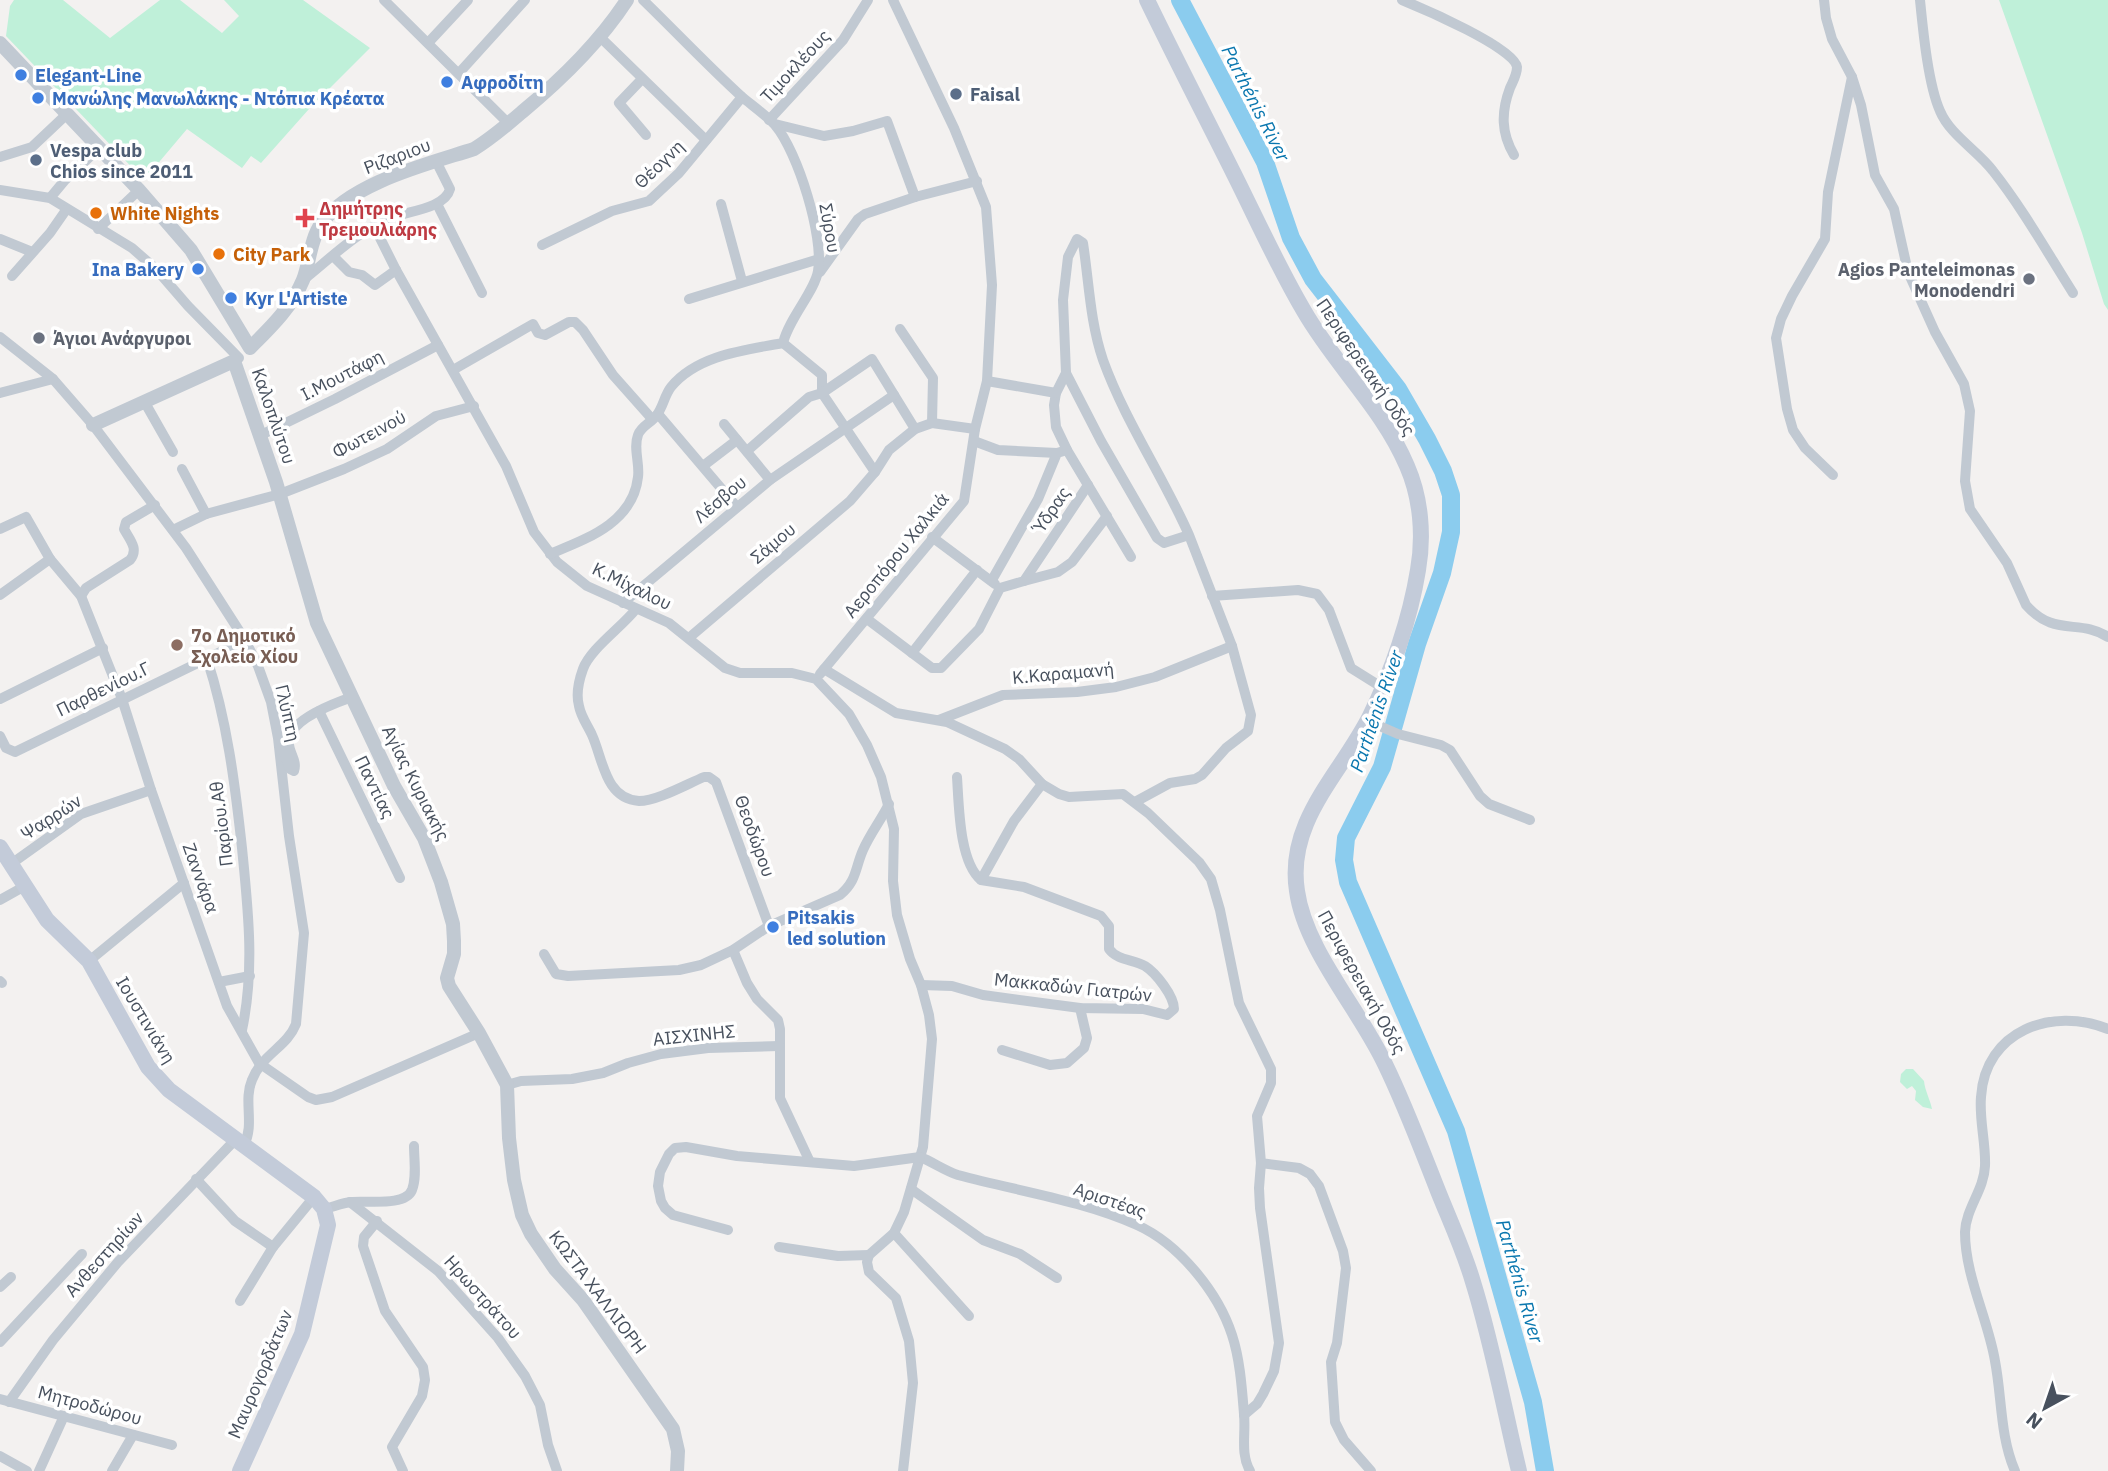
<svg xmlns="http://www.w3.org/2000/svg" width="2108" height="1471" font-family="'IBM Plex Sans',sans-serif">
<rect width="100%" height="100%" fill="#f3f1f0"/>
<g fill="#bff0d9">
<path d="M14,0H63L110,38L160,0H180L222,33L239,16L224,0H303L370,48L309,109L261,163L251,156L242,168L187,129L144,180L6,36L10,6Z"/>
<path d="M1999,0H2108V310L2104,304L2082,233Z"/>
<path d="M1906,1069H1913L1924,1081C1925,1091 1930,1099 1932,1109L1923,1107L1915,1100L1916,1091L1912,1086L1907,1089L1900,1082L1901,1074Z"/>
</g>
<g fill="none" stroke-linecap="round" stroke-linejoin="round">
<path stroke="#8bccee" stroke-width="18" d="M1180,0L1265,162L1291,238L1313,279L1398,389L1427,439L1443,471L1451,495V532L1442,573L1417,644L1382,767L1346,838L1344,860L1348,882L1456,1131L1533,1402L1545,1471"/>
<g stroke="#c1c9d2" stroke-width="10">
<path d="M384,0L509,124"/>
<path d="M1402,0C1422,8 1515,48 1517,67C1517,75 1513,81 1510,88C1501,112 1501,133 1514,155"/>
<path d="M1824,0L1826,18L1832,39L1852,77L1861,105L1875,175L1894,209L1908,272L1935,332L1964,384L1970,411L1965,481L1970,509L2007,563L2026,605C2055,638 2079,618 2108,637"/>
<path d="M1920,0C1923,30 1928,84 1940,111C1950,135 1978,151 1993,171C2023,209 2047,252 2073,293"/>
<path d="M600,37L706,140"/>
<path d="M428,43L468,0"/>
<path d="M459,73L525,0"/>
<path d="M642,79L619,103L646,135"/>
<path d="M769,120L843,40L868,0"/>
<path d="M775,124L824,136L853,131L887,121L915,197"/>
<path d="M0,157L32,147L67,114"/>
<path d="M0,190L50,198L132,248L156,269L188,306L239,358L234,361"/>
<path d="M50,198L65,180L99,148"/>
<path d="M437,204L482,293"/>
<path d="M721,204L742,281"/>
<path d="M374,226L396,270L506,466L534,532L557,562L587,586L669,623L725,668L740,673H792L816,679L849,714L867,745L881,777L894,829L893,881L897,915L910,959L921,985L929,1015L932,1039L923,1147L904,1212L894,1233L869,1255L867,1262L869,1272L896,1298L909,1341L913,1383L903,1471"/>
<path d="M98,229L139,190"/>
<path d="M0,239L32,252"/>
<path d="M542,245L612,211L649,201L679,173L742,97"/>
<path d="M333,256L349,272L362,275L375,285L396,270"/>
<path d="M820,272L858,219L865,214L915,197L977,181"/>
<path d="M12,276L50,233L66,210"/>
<path d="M302,281C331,258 358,230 393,217C410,211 445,208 450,189L436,161"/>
<path d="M689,299L819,259"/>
<path d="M900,329L933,378L932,423"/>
<path d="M0,337L53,379L93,425L186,548L245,640L258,666L271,702L278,738L289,836L304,933L296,1024C287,1047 262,1054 252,1080C243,1101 255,1124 244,1145"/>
<path d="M783,343L822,375V393"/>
<path d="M453,370L533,324L538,333L545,335L569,322H575L583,330L613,375L652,419"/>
<path d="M1066,373L1056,393L1054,405L1056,427L1067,450L1131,557"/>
<path d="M987,381L1056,393"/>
<path d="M0,393L53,379"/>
<path d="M822,393L875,472"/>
<path d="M144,401L173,452"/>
<path d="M658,414L737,507"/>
<path d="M724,424L770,480"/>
<path d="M261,435L335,399L438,345"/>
<path d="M974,441L998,450L1057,453"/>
<path d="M747,451L809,397L822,393L872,359L915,429"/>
<path d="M703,466L737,440"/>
<path d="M182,469L206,514"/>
<path d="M1833,475L1805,448L1793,430L1787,409L1776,338L1781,319L1792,296L1825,239L1828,192L1852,77"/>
<path d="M0,529L26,517L50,559L81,596L122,699L151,790L227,1006L259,1063L308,1097L316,1100L332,1097L479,1033"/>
<path d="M173,530L206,514L280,494L344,469L387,449L436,416L474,406"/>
<path d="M932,537L995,584"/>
<path d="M550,554C586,539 633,523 638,477C640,464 633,448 638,435C641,426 651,423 656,416C663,408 664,396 671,387C697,355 745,350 783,343C789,318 815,291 818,271C824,237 798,152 775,125C766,115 753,106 742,97C708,66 676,32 643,0"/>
<path d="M992,580L1038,499L1057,453L1067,450"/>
<path d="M1024,581L1058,572L1072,562L1107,516"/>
<path d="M0,595L50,559"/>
<path d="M81,596L86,588L130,560C139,549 130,540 124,529L126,522L155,505"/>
<path d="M1212,596L1298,590L1317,594L1329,610L1351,668L1383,688"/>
<path d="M623,603L770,480L894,395"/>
<path d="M636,609C622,627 590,649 583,669C579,680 576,695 579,706C581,717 588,726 592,735C603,759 605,799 639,801C657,801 687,784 704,777H709L716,782L769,926"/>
<path d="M867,619L932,668H941L979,629L1000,588L1024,581L1088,485"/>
<path d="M690,637L850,501L875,472L889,450L915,429L932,423L975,429"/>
<path d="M912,653L977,570"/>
<path d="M207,659C227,720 235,784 242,848C248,909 255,969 242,1030"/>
<path d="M824,669L896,713L947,722L1005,749L1019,759L1042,784L1059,794L1069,797L1123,794L1148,813L1199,862L1211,879L1220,910L1239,1003L1271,1069V1083L1257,1116L1261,1163L1299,1168L1310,1174L1319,1186L1343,1251L1346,1268L1337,1343L1331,1362L1335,1422L1344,1440L1371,1471"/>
<path d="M820,674L964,501L975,429L987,381L992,285L986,207L954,128L893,0"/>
<path d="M0,699L103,648"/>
<path d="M319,711L400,878"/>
<path d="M939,720L1003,695L1077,692L1116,687L1155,677L1232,646"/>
<path d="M1368,721L1398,734L1441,745L1450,750L1480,796L1489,804L1530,820"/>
<path d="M0,736L6,748L15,752L245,640"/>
<path d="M283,750L290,769L294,771C298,760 287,751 289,740C291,719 335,703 352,697"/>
<path d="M957,777C959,805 959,862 981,880L1014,821L1042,784"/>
<path d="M1135,802L1170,783L1195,779L1202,775L1226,748L1248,731L1251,715L1232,646L1189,535L1164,543L1157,538L1101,441L1066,373L1063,300L1068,257L1077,239L1083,243C1089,282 1090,322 1103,360C1125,421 1163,476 1189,535"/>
<path d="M11,864L81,814L151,790"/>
<path d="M0,900L25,886"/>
<path d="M733,950L747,983L757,999L778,1020L780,1029V1098L810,1162"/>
<path d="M544,954L556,974L568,976L679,970L701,965L733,950L769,926L840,895C857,881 855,868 863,850C870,834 881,820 889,804"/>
<path d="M89,961L184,883"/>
<path d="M0,981L2,983"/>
<path d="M219,982L250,976"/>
<path d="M921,985L952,986L983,995L1080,1008L1143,1009L1167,1015L1174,1009C1174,996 1156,973 1145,966C1133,959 1118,961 1109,949V926L1101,916L1024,887L981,880"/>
<path d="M1002,1050L1050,1065L1067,1063L1084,1048L1087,1038L1080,1008"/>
<path d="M507,1085L521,1081L572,1079L603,1073L628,1063L661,1054L708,1048L779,1046"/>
<path d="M920,1157C933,1162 945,1171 958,1175C1017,1191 1081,1200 1137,1225C1179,1244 1218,1292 1232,1335C1240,1359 1242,1389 1244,1414C1246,1434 1240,1453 1250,1471"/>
<path d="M196,1179L235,1221L273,1247"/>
<path d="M911,1189L983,1240L1020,1254L1057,1278"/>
<path d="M350,1202L438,1271L498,1338L525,1376L540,1405L548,1445L557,1471"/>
<path d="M324,1209C333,1207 342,1203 351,1202C366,1200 405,1207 412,1190C417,1177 414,1160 414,1146"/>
<path d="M377,1221L364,1237L363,1246L385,1311L423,1367L425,1380L422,1396L392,1447L403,1471"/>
<path d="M728,1230L673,1215L665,1208L661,1201L658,1186L660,1172L669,1154L675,1148L686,1147L737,1156L854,1166L920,1157"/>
<path d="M894,1233L969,1316"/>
<path d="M779,1247L838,1256L869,1255"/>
<path d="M0,1287L11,1277"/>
<path d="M240,1301L273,1247L314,1197"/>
<path d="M0,1342L82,1254"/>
<path d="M0,1399L172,1445"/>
<path d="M9,1402L53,1340L118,1262L236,1139"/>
<path d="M1244,1415L1257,1404L1263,1394L1274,1371L1279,1343L1260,1208L1259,1188L1261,1163"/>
<path d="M0,1456L27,1471"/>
<path d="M39,1471L64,1416"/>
<path d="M112,1471L133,1435"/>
<path d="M2015,1471C2000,1437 2002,1397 1995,1361C1988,1319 1965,1276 1965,1232C1966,1208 1984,1190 1985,1166C1986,1143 1979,1120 1981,1097C1985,1031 2052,1006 2108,1029"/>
</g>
<g stroke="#c1c9d2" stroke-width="14">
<path d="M0,43L139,190L191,250L250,348C270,328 292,307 303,280C310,262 310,240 321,224C350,183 428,164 474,149C492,138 507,125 522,112C562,79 599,43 627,0"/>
<path d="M93,425L234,361L276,482L317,623L394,786L424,838L441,882L453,924L454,941V954L447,978L449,986L479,1033L507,1085L509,1138L514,1180L522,1215L531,1234L555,1269L583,1300L673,1429L678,1451L677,1471"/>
</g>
<g stroke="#c3cbd9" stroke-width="16">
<path d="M1147,0C1175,58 1205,116 1234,174C1257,220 1278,267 1304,311C1335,365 1383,409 1407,466C1421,498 1424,536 1418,570C1410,619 1392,672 1370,716C1341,774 1286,821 1297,891C1305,950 1360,1010 1385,1064C1405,1105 1421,1148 1438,1191C1450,1221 1464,1251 1473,1282C1492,1343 1504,1408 1519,1471"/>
<path d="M0,847L47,920L89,961L148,1067L169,1090L314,1197L324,1209L328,1225L302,1334L240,1471"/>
</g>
</g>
<g fill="#3f7fe0" stroke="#fff" stroke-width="2.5">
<circle cx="21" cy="75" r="7"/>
<circle cx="447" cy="82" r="7"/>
<circle cx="38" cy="98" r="7"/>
<circle cx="198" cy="269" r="7"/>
<circle cx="231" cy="298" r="7"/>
<circle cx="773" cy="927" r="7"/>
</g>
<g fill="#5c6f8a" stroke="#fff" stroke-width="2.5">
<circle cx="956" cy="94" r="7"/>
<circle cx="36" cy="160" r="7"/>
</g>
<g fill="#e8710a" stroke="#fff" stroke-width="2.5">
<circle cx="96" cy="213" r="7"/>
<circle cx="219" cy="254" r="7"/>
</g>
<path fill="#e0444e" stroke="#fff" stroke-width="2.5" d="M301.5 207.5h7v7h7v7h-7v7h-7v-7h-7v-7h7z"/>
<g fill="#6b7280" stroke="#fff" stroke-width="2.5">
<circle cx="2029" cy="279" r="7"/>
<circle cx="39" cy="338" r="7"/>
</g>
<circle fill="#8d6e63" stroke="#fff" stroke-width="2.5" cx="177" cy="645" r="7"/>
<g text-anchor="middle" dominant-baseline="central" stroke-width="7" stroke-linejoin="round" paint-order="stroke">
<g font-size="18" fill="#48515e" stroke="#fff">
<text transform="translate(795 66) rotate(-47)">Τιμοκλέους</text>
<text transform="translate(397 156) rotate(-21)">Ριζαριου</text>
<text transform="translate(659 164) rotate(-44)">Θέογνη</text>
<text transform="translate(830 228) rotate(80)">Σύρου</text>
<text transform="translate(1366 367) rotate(56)">Περιφερειακή Οδός</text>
<text transform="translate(342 375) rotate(-27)">Ι.Μουτάφη</text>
<text transform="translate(274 416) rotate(71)">Καλοπλύτου</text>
<text transform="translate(369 434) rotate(-28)">Φωτεινού</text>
<text transform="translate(720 499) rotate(-40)">Λέσβου</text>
<text transform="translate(1051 510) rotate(-56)">Ύδρας</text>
<text transform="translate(773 543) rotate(-40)">Σάμου</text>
<text transform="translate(896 555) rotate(-51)">Αεροπόρου Χαλκιά</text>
<text transform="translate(632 586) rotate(26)">Κ.Μίχαλου</text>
<text transform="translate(1063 673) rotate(-5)">Κ.Καραμανή</text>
<text transform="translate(103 689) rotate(-26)">Παρθενίου.Γ</text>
<text transform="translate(288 713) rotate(77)">Γλύπτη</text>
<text transform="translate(416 783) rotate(63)">Αγίας Κυριακής</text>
<text transform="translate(375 787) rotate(64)">Παντίας</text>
<text transform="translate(51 817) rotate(-33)">Ψαρρών</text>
<text transform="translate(221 824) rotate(-97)">Παρίου.Αθ</text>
<text transform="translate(755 836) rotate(70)">Θεοδώρου</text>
<text transform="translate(201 878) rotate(70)">Ζαννάρα</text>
<text transform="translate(1362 982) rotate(61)">Περιφερειακή Οδός</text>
<text transform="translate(1073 987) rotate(6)">Μακκαδών Γιατρών</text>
<text transform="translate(146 1020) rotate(59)">Ιουστινιάνη</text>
<text transform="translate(694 1035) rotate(-6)">ΑΙΣΧΙΝΗΣ</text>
<text transform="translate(1110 1200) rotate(19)">Αριστέας</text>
<text transform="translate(104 1254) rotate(-48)">Ανθεστηρίων</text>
<text transform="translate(598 1292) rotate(53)">ΚΩΣΤΑ ΧΑΛΛΙΟΡΗ</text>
<text transform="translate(483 1297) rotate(48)">Ηρωστράτου</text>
<text transform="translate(260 1374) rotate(-67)">Μαυρογορδάτων</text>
<text transform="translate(90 1405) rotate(15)">Μητροδώρου</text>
</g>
<g font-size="18" font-weight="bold" fill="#366cbe" stroke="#fff" text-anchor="start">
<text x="35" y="75">Elegant-Line</text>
<text x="461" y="82">Αφροδίτη</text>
<text x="52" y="98">Μανώλης Μανωλάκης - Ντόπια Κρέατα</text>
<text x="184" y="269" text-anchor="end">Ina Bakery</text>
<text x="245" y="298">Kyr L'Artiste</text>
<text x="787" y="917">Pitsakis<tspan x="787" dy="21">led solution</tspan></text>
</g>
<g font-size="18" font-weight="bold" fill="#4e5e75" stroke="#fff" text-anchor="start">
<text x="970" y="94">Faisal</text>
<text x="50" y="150">Vespa club<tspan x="50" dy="21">Chios since 2011</tspan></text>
</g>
<g font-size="18" font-weight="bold" fill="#be3a42" stroke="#fff" text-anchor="start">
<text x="319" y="208">Δημήτρης<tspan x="319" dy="21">Τρεμουλιάρης</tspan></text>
</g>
<g font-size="18" font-weight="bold" fill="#c56008" stroke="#fff" text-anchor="start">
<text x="110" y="213">White Nights</text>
<text x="233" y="254">City Park</text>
</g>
<g font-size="18" font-weight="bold" fill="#5b616d" stroke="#fff" text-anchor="end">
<text x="2015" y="269">Agios Panteleimonas<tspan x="2015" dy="21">Monodendri</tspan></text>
<text x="53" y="338" text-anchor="start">Άγιοι Ανάργυροι</text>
</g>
<g font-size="18" font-weight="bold" fill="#785e54" stroke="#fff" text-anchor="start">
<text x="191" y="635">7ο Δημοτικό<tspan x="191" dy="21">Σχολείο Χίου</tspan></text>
</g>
<g font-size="19" font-style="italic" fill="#0a77af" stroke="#fff">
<text transform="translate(1256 103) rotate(63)">Parthénis River</text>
<text transform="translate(1376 711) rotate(-71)">Parthénis River</text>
<text transform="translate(1520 1281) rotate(74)">Parthénis River</text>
</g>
</g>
<g transform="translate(2045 1408) rotate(220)" stroke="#ffffff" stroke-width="5" paint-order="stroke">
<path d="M0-5L12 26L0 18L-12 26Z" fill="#48515e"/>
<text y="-10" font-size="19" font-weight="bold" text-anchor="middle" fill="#48515e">N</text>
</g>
</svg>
